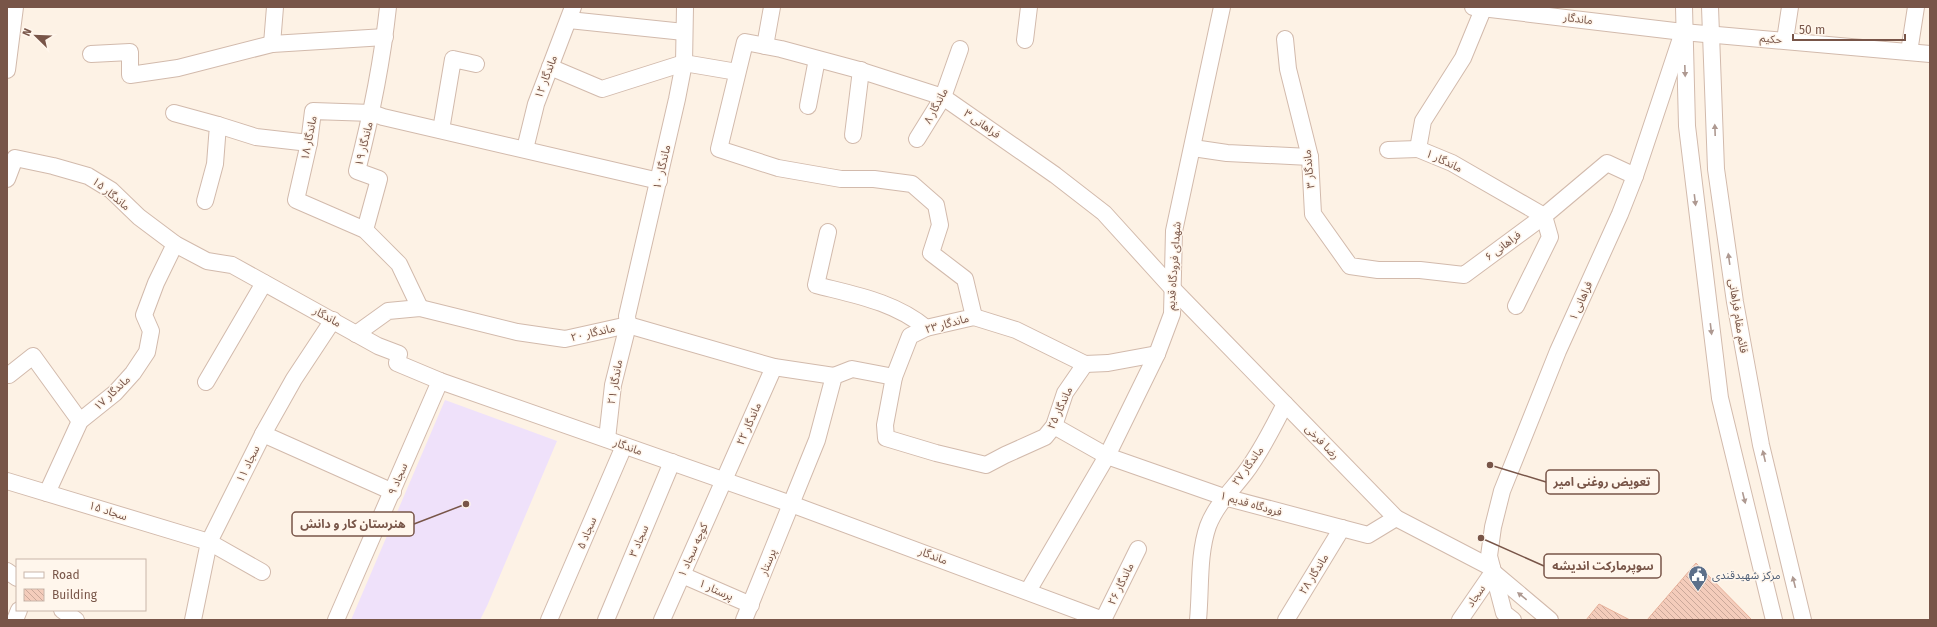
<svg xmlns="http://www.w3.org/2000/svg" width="1937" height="627" font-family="'Fira Sans','Noto Sans Arabic',sans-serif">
<defs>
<pattern id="building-back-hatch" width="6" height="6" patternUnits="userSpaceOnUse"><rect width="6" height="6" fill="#f4ccbb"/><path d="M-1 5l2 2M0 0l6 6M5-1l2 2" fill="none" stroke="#caa89a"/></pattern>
</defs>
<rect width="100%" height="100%" fill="#fdf2e5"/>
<path fill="#efe1fa" d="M445,400L557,441L487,606L480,620H351Z"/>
<g fill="url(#building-back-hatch)" stroke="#e8b19a">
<path d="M1696,563L1752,620H1647Z"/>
<path d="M1599,604L1630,620H1586Z"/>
</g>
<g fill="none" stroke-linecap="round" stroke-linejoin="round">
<g stroke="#d2baac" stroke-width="18">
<g id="minor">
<path d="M1473,7L1683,32L1930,54"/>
<path d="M1484,7L1463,58L1423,121L1418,149L1452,163L1544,216L1550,237L1516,306"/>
<path d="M1684,7L1687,126L1720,398L1774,620"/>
<path d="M1710,7L1716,169L1735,302L1761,445L1803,620"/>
<path d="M569,20L684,32"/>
<path d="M1285,39L1288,69L1310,157L1313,214L1350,266L1378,270H1420L1464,275L1544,216L1607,163L1635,176"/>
<path d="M1025,40L1029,7"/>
<path d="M1785,40L1790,7"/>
<path d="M272,44L275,7"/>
<path d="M765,46L772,7"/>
<path d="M1909,52L1916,7"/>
<path d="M91,54L130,52V75L178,68L272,44L385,37"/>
<path d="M550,67L602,89L684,63L737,72"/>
<path d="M7,70L15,7"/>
<path d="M808,106L817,59"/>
<path d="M174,113L218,125L215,164L205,201"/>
<path d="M218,125L256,137L309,143"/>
<path d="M441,130L453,59L476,64"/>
<path d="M853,135L861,70"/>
<path d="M917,139L943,97L960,49"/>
<path d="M1193,148L1227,153L1310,157"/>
<path d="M525,149L536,104L573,7"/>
<path d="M1388,150L1418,149"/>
<path d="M7,179L15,158L53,166L88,176L111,190L139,217L175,244L207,261L232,265L378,346L399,354L397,363L440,381L791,504L1103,620"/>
<path d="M365,230L379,179L357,171C371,117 382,63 388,7"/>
<path d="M828,232L816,285C855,295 895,302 926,328"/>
<path d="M420,308L399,264L365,230L296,200L309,143L313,111L372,113L383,117L659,181"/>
<path d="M356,334L388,311L420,308L517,332L565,339L628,325L774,367L834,376"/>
<path d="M1085,364L1108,363L1157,354"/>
<path d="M7,374L9,375L33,356L80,421"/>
<path d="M894,377L885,425L886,438L936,453L986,465L1005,455L1045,437L1054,426L1065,393L1085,364L1016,330L974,317"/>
<path d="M206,382L264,283"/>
<path d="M1054,426L1107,456L1224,497L1368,535L1396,518"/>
<path d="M263,434L393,492"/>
<path d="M607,439L613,385L628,325L627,316L677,99L684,63L685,7"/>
<path d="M7,481L209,542L262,572"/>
<path d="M47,493L80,421L115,393L133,373L147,352L151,331L144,315L156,283L175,244"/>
<path d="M7,571L17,578"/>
<path d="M1493,572L1550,620"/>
<path d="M682,575L751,605"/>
<path d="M1028,591L1107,456L1157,354L1172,314L1174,231L1222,7"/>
<path d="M62,610L76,620"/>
<path d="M15,620L19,610"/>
<path d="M193,620L209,542L263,434L294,379L333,320"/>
<path d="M336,620L440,381"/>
<path d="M549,620L624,446"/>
<path d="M606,620L672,462"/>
<path d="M662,620L774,367"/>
<path d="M744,620L817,440L834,376L852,369L894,377L910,336L926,328L974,317L965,279L931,253L940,225L936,205L912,184L874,179H841L778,168L719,149L745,42L781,49L859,70L943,97L1055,175L1104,213L1173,289L1396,518L1492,568"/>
<path d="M1103,620L1138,549"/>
<path d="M1198,620C1201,589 1198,555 1208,526C1216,505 1232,490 1245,473C1261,452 1273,427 1285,404"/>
<path d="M1286,620L1342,528"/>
<path d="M1460,620L1493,572"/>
<path d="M1513,620L1504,613L1489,556L1493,527L1502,491L1558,351L1620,214L1635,176L1683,32"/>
</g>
</g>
<use href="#minor" stroke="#fff" stroke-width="16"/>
</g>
<defs><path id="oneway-solid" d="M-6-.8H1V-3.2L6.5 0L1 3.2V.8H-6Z"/></defs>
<g fill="#ae9991">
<use href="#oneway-solid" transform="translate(1685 71) rotate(88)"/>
<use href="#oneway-solid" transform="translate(1715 130) rotate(-92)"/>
<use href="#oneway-solid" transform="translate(1695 200) rotate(83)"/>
<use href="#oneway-solid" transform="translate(1729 259) rotate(-98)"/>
<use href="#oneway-solid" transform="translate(1711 329) rotate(83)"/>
<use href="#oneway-solid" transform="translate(1764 456) rotate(-103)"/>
<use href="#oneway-solid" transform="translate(1744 498) rotate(76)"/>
<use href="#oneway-solid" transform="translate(1794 582) rotate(-104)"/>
<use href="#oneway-solid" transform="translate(1522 596) rotate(-141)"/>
</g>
<defs>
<g id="civic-pin" transform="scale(1)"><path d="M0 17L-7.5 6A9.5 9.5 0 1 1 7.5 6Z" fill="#5c6f8a" stroke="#fff6ec"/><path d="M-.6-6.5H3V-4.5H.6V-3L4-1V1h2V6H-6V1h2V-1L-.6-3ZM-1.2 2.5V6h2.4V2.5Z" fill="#fff"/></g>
</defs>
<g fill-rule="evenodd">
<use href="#civic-pin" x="1698" y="575"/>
</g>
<g text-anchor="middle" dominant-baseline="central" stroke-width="3" stroke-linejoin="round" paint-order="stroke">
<g font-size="11" fill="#785548" stroke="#fff6ec">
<text transform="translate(1578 19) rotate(7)">ماندگار</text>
<text transform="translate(1771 39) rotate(6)">حکیم</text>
<text transform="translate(546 77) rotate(-69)">ماندگار ۱۲</text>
<text transform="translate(936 106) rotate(-62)">ماندگار ۸</text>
<text transform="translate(982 124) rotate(35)">فراهانی ۳</text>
<text transform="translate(309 138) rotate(-79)">ماندگار ۱۸</text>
<text transform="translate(364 144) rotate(-76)">ماندگار ۱۹</text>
<text transform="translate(1444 161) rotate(25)">ماندگار ۱</text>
<text transform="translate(662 167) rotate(-77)">ماندگار ۱۰</text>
<text transform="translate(1309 169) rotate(-96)">ماندگار ۳</text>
<text transform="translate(111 194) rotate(39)">ماندگار ۱۵</text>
<text transform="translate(1503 246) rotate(-37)">فراهانی ۶</text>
<text transform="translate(1174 266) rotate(-86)">شهدای فرودگاه قدیم</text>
<text transform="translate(1581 301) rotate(-66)">فراهانی ۱</text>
<text transform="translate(1738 316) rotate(81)">قائم مقام فراهانی</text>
<text transform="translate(327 317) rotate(29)">ماندگار</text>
<text transform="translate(947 324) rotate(-15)">ماندگار ۲۳</text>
<text transform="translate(593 333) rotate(-13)">ماندگار ۲۰</text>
<text transform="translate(615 382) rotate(-80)">ماندگار ۲۱</text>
<text transform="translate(112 393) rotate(-43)">ماندگار ۱۷</text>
<text transform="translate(1060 408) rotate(-65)">ماندگار ۲۵</text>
<text transform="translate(749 424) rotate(-66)">ماندگار ۲۲</text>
<text transform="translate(1322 442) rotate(46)">رضا فرخی</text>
<text transform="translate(628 447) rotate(20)">ماندگار</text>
<text transform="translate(248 464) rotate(-64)">سجاد ۱۱</text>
<text transform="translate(1248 466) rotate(-54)">ماندگار ۲۷</text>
<text transform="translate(398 479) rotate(-67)">سجاد ۹</text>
<text transform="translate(1251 504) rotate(16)">فرودگاه قدیم ۱</text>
<text transform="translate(108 511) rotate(18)">سجاد ۱۵</text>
<text transform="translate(587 533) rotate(-67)">سجاد ۵</text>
<text transform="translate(639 541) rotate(-67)">سجاد ۳</text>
<text transform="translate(693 550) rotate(-66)">کوچه سجاد ۱</text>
<text transform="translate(933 556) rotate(21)">ماندگار</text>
<text transform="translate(768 562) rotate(-68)">پرستار</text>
<text transform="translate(1314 574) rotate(-58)">ماندگار ۲۸</text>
<text transform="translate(1121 584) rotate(-64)">ماندگار ۲۶</text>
<text transform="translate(716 590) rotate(24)">پرستار ۱</text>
<text transform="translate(1476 596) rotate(-55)">سجاد</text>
</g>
<g font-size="11" fill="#4e5e75" stroke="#fff6ec" text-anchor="start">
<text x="1712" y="575">مرکز شهیدقندی</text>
</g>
</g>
<path fill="none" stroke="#785548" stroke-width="1.5" d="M1490 465L1546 482M466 504L414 524M1481 538L1544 566"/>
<g fill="#785548" stroke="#fff6ec" stroke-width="1.5">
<circle cx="1490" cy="465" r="4"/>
<circle cx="466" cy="504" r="4"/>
<circle cx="1481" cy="538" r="4"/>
</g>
<g fill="#fff6ec" stroke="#785548" stroke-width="1.5">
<rect x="1546" y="470" width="113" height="24" rx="4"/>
<rect x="292" y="512" width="122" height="24" rx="4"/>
<rect x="1544" y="554" width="117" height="24" rx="4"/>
</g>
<g font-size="12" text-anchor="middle" font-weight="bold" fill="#785548">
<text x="1602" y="486">تعویض روغنی امیر</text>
<text x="353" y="528">هنرستان کار و دانش</text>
<text x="1603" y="570">سوپرمارکت اندیشه</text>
</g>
<rect width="1937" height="627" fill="none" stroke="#785548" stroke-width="16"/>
<rect x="16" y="559" width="130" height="52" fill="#fff6ec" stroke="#c9b6aa"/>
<rect x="24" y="572" width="20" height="6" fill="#ffffff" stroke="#c9b6aa"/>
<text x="52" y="579" font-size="12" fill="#785548">Road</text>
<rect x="24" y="589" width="20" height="12" fill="url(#building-back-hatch)" stroke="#c9b6aa"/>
<text x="52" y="599" font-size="12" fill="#785548">Building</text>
<g transform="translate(36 36) rotate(293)" stroke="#fff6ec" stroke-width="3" paint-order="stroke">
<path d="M0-3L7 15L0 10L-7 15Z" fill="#785548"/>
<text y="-6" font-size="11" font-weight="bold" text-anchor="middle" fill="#785548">N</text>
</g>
<path d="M1793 34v6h112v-6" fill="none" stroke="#785548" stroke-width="2"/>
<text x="1799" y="34" font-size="12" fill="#785548" stroke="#fff6ec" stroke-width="3" paint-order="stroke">50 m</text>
</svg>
